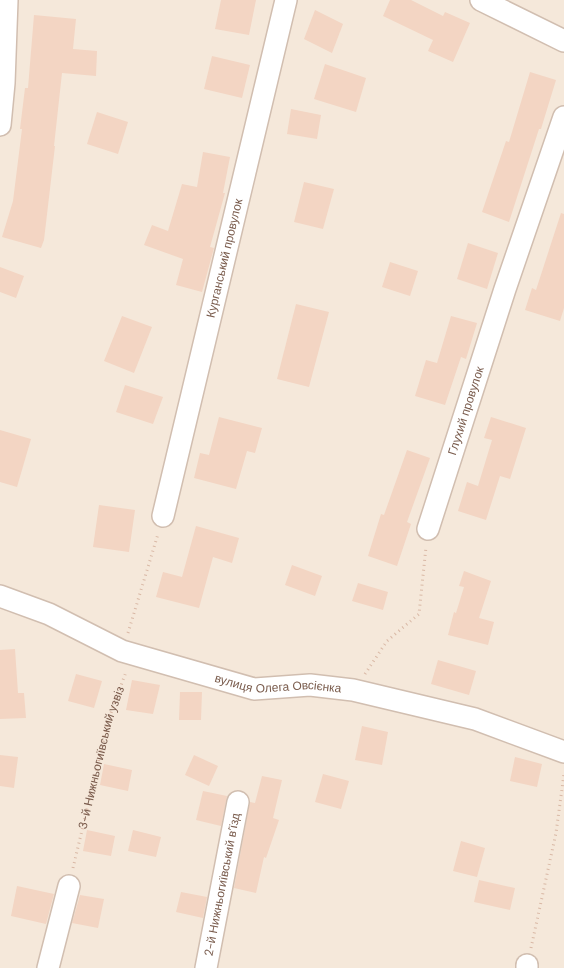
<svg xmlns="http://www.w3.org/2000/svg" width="564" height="968" font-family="'DM Sans',sans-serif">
<rect width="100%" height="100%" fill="#fdf6ec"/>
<rect fill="#f5e8da" x="0" y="0" width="564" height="968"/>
<g fill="#f3d5c3">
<path d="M221,0H256L249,35L215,29Z"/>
<path d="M390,0H411L443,16L445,12L470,23L453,62L428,51L433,40L383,16Z"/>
<path d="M315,10L343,24L332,53L304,39Z"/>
<path d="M34,15L76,19L73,49L97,51L96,76L62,73L54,146H55L44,240L41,248L2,237L13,201L22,129H20L25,88H28Z"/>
<path d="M212,56L250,65L242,98L204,89Z"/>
<path d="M325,64L366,78L356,112L314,99Z"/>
<path d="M530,72L556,80L541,129H539L509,222L482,212L506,141L509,142Z"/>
<path d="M291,109L321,115L317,139L287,134Z"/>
<path d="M97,112L128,122L118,154L87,144Z"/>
<path d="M203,152L230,157L223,193H225L210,247L214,248L202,292L176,285L183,259L144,245L152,225L168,231L182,184L197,187Z"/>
<path d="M304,182L334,189L323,229L294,222Z"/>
<path d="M561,213L564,214V308L560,321L525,310L532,288L536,290Z"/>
<path d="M468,243L498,253L487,289L457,279Z"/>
<path d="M390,262L418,271L410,296L382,287Z"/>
<path d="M0,267L24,276L16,298L0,292Z"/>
<path d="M296,304L329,312L309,387L277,379Z"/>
<path d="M122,316L152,327L134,373L104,361Z"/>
<path d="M451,316L477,323L466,359L461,357L445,405L415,396L426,360L437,363Z"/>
<path d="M125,385L163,397L153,424L116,412Z"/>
<path d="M219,417L262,428L255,453L247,451L236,489L194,478L200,453L209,455Z"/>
<path d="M491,417L526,428L510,479L500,476L486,520L458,511L467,482L478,486L492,440L484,438Z"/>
<path d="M0,430L31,439L17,487L0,482Z"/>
<path d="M407,450L430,458L407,522L411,524L397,566L368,556L381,514L384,515Z"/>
<path d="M99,505L135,510L129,552L93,547Z"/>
<path d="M196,526L239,538L232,563L213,557L199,608L156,597L163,572L182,577Z"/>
<path d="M292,565L322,576L315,596L285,585Z"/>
<path d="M464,571L491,581L479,618L494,622L488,645L448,635L454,612L456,613L464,587L459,586Z"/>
<path d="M358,583L388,592L383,610L352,601Z"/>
<path d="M15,649L18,693H24L26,718L0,719V650Z"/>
<path d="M438,660L476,671L469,695L431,684Z"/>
<path d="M76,674L102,681L94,708L68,701Z"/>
<path d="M132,680L160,685L153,714L126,710Z"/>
<path d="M180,692H202L201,720H179Z"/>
<path d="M362,726L388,732L382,765L355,760Z"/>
<path d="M0,755L18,757L14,788L0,786Z"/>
<path d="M194,755L218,766L209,786L185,775Z"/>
<path d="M515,757L542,764L537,787L510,781Z"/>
<path d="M104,764L132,770L128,791L100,785Z"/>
<path d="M323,774L349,781L341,809L315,802Z"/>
<path d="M262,776L282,780L273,818L279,820L266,858L264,857L256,893L234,888L250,802L255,803Z"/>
<path d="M203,791L227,796L221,826L196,820Z"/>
<path d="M87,830L115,836L111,856L83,851Z"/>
<path d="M133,830L161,837L156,857L128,851Z"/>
<path d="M461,841L485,848L477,877L453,871Z"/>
<path d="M479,880L515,888L510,910L474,902Z"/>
<path d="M17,886L54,894L46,924L11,916Z"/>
<path d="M181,892L207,897L203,918L176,912Z"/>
<path d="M80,895L104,899L98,928L72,923Z"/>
</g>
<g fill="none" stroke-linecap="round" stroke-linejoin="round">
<g stroke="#d1beb0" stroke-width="24">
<g id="street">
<path d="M481,0L564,41"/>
<path d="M0,125L4,83L7,0"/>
<path id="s2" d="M163,516L286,0"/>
<path id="s3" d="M428,529L505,289L564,117"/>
<path id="s4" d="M0,596L49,614L122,651L254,689L310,685L353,690L475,719L564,752"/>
<path d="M48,968L69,886"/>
<path id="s5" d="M206,968L238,802"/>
<path d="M527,968V965"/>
</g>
</g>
<g stroke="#d9b8a5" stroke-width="3" stroke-dasharray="1 4" stroke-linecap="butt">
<path d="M128,633L158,534"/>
<path d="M365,674L387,641L419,614L426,547"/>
<path id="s1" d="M73,868L108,721L126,672"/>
<path d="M531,948L556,833L564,774"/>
</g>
<use href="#street" stroke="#fff" stroke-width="21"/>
</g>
<g text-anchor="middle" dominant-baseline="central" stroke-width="4" stroke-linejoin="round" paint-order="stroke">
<g font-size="12" fill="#7a5c4d" stroke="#fffaf3">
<text stroke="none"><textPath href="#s2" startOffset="265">Курганський провулок</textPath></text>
<text stroke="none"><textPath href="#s3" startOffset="124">Глухий провулок</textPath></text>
<text stroke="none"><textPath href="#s4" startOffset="295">вулиця Олега Овсієнка</textPath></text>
<text stroke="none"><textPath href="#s1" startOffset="114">3-й Нижньогиївський узвіз</textPath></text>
<text stroke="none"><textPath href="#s5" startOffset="85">2-й Нижньогиївський в’їзд</textPath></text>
</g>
</g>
</svg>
